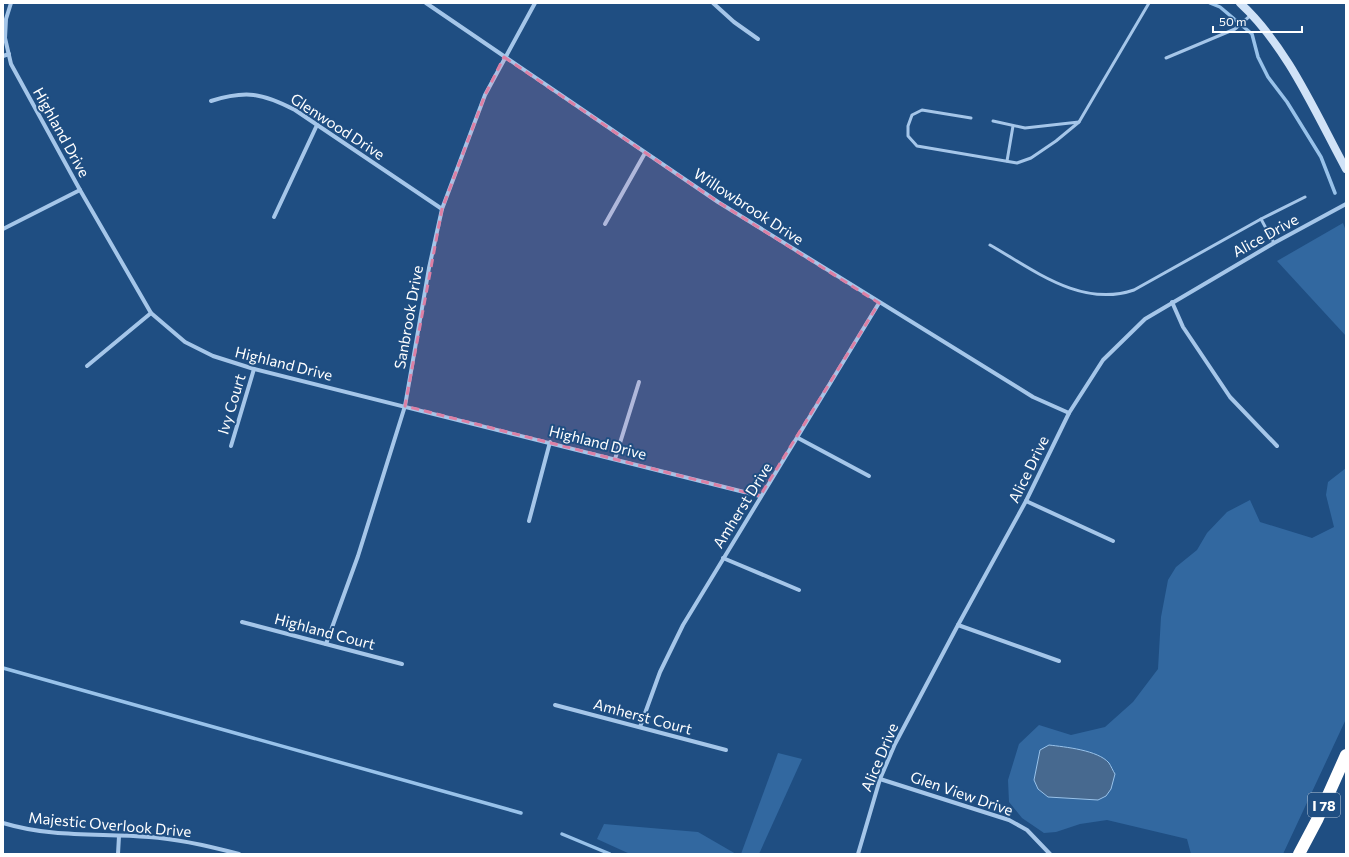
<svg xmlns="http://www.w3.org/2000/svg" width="1349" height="857" font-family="Commissioner,sans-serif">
<rect width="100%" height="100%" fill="#1f4e82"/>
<g fill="#3268a0">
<path d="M1343,223L1346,231V336L1277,261Z"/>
<path d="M1346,468V719L1283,854H1191L1187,839L1107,820L1080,824L1056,832L1044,833L1022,818L1009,802L1008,780L1019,744L1039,725L1071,735L1105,727L1133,702L1158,669L1161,617L1168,580L1176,567L1197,550L1207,533L1227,512L1250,500L1260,522L1312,538L1334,527L1326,495L1328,482Z"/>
<path d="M778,753L802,759L759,854H741Z"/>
<path d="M604,824L698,832L736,854H630L597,839Z"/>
</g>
<path fill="#47698f" stroke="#98c2ea" d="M1049,745C1065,747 1098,750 1109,763C1111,766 1113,771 1115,774L1111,789L1106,796L1098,800L1048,797L1038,789L1034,780L1040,750Z"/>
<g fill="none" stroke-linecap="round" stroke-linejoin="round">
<g stroke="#98c2ea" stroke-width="3.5">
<path d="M1210,3L1220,7L1252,34L1258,57L1268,77L1287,102L1321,157L1335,193"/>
<path d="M3,668L521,813"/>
<path d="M562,834L610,854"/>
</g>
<g stroke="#a5c6e9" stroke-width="3">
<path d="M1166,58L1235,29L1251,15"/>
<path d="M971,118L922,110L912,115L908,126V136L917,146L1017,163L1031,158L1056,141L1079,122L1149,3"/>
<path d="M993,121L1025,128L1079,122"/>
<path d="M1007,161L1013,126"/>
<path d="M1261,219L1274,243"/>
<path d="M990,245C1034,270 1081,308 1134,290L1261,219L1305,197"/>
</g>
<g stroke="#a5c6e9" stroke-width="4">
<path d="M11,3L6,19L5,38L11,64L80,190L151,313L185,342L213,356L254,369L760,496"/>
<path d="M426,3L718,202L1033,397L1069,413"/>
<path d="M713,3L734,22L758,39"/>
<path d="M3,56L9,54"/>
<path d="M211,101C246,90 262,93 295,110L442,209"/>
<path d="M274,217L317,125"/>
<path d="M605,224L645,153"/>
<path d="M3,229L80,190"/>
<path d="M1172,302L1183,327L1230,397L1277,446"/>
<path d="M87,366L151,313"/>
<path d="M798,438L869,476"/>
<path d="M231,446L254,369"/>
<path d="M615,459L639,382"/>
<path d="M1026,501L1113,541"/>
<path d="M529,521L550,442"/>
<path d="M723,558L799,590"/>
<path d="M242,622L402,664"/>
<path d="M958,625L1059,661"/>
<path d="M326,644L358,556L405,406L429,268L442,209L485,95L535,3"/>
<path d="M555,705L726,750"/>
<path d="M640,727L660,672L683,625L879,303"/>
<path d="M880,779L1009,820L1027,830L1050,854"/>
<path d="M3,823C53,838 98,833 149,837C180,839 209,846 239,854"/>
<path d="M118,854L119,836"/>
<path d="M858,854L880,779L895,744L958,625L1026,501L1069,413L1103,360L1145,319L1274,243L1346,204"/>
</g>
<path stroke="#d0e2f7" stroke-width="8" d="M1240,3C1287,46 1316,114 1346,169"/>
<path stroke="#fff" stroke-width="12" d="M1299,854L1317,820L1346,755"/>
</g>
<path fill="#dd80a5" fill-opacity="0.2" stroke="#dd80a5" stroke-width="3" stroke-dasharray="8 5" stroke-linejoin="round" d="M504,57L718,202L879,303L760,496L405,406L442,209L485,95Z"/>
<g text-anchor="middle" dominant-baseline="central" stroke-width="4" stroke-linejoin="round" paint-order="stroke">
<rect fill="#1f4e82" stroke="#bccada" stroke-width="1" x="1308" y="793" width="32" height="24" rx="3"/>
<g font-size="14" font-weight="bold" fill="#fff">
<text x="1324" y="805">I 78</text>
</g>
<g font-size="15" fill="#fff" stroke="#1f4e82">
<text transform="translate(338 126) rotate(33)">Glenwood Drive</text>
<text transform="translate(62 132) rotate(61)">Highland Drive</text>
<text transform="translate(749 206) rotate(33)">Willowbrook Drive</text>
<text transform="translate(1265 235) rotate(-29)">Alice Drive</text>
<text transform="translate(408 317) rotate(-80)">Sanbrook Drive</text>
<text transform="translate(284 363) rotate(14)">Highland Drive</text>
<text transform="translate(231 404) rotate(-73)">Ivy Court</text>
<text transform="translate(598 442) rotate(14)">Highland Drive</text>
<text transform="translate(1028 469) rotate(-64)">Alice Drive</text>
<text transform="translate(742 505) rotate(-58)">Amherst Drive</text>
<text transform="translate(325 631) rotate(15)">Highland Court</text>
<text transform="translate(643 716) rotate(15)">Amherst Court</text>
<text transform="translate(879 757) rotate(-67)">Alice Drive</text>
<text transform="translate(962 793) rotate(19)">Glen View Drive</text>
<text transform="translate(110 824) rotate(5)">Majestic Overlook Drive</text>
</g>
</g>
<rect width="1349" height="857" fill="none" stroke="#ffffff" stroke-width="8"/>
<path d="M1213 26v6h89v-6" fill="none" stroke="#ffffff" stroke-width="2"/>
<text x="1219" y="26" font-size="12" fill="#ffffff" stroke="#1f4e82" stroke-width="3" paint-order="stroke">50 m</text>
</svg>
